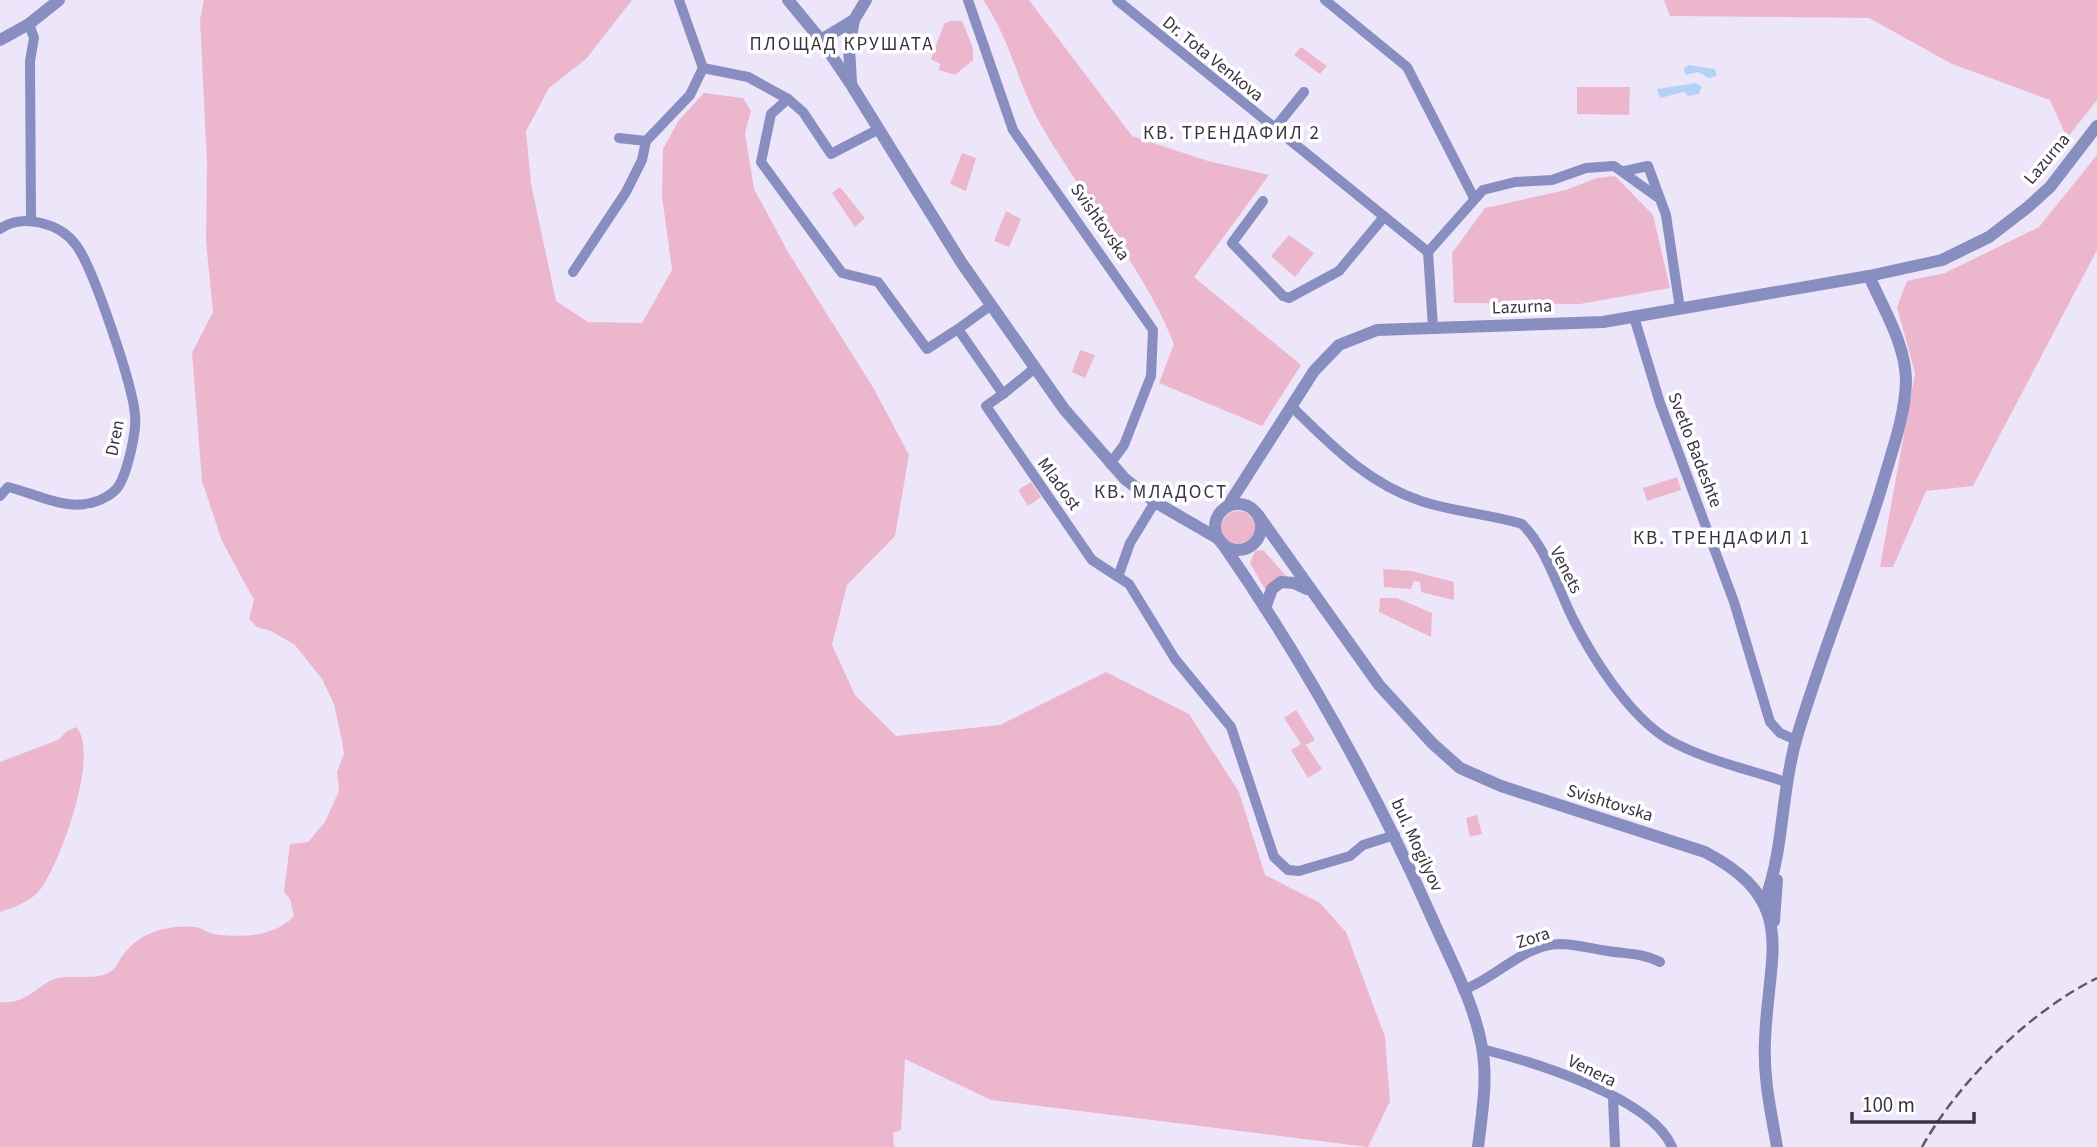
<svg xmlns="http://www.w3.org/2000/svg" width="2097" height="1147" font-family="'Source Sans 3',sans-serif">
<rect width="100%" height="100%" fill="#ede5fa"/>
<g fill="#ecb7cc">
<path d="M204,0H632L586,59L549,88L526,131L531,184L556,301L588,322L642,323L672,270L662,196L663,149L679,120L704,93L743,98L751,111L745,133L754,189L788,252L874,389L909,455L895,536L847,585L832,645L855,695L896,736L1000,725L1106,672L1189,714L1239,792L1265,875L1320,903L1346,932L1385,1037L1390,1101L1368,1147L991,1100L905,1059L901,1130L893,1133L894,1147H0V1002C28,1005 38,983 58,978C75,974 94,981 110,972C116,969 118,961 123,955C140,932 166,925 194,927C201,927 206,932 213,934C240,938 275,937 294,916L290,899L284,892L290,844L308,842L325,822L339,791L337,772L344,754L342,741L334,704L322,679L295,645L271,631L257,627L249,619L254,600L222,541L202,481L192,353L213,312L206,241L207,163L200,19Z"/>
<path d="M983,0H1029L1132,136L1208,161L1269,175L1194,277L1301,365L1262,426L1159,383L1174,344C1142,264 1083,199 1041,125C1018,85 1010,38 983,0Z"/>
<path d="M1664,0H2097V100L2067,138L2050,100L1952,64L1869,18L1670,16Z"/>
<path d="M950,21H962L973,48V60L955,75L939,70L940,64L931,59L944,24Z"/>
<path d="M1301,47L1327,66L1320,74L1294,55Z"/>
<path d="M1577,87H1630L1629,115L1577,114Z"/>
<path d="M962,153L976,158L966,191L950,184Z"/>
<path d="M2097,155V250L1973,486L1926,491L1893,567H1880L1915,373L1897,307L1907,281L1945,273L2039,227Z"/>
<path d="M1615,176L1653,215L1670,288L1580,304L1454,303L1452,253L1485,208L1566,190L1597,178Z"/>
<path d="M840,187L865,218L855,227L832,193Z"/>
<path d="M1006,211L1021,219L1009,247L994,241Z"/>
<path d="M1289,235L1314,253L1295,277L1271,256Z"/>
<path d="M1080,350L1095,355L1085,378L1072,372Z"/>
<path d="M1677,477L1681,490L1647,501L1643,488Z"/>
<path d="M1031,482L1041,497L1028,506L1018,490Z"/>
<circle cx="1238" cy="528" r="17"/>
<path d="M1263,550L1288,578L1266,591L1250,563L1255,551Z"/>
<path d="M1383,569L1411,571L1454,582V600L1421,592L1420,582L1414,581L1411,589L1384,587Z"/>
<path d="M1380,598H1397L1432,613L1431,637L1379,612Z"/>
<path d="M1296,710L1315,740L1306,745L1322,769L1308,778L1291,750L1301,744L1284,718Z"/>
<path d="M76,727C101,752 60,862 42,887C33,901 15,907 0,912V762L58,740L67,731Z"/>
<path d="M1477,815L1482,834L1470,837L1466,818Z"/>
</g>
<g fill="#b4d2f8">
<path d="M1689,65L1715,69L1717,76L1709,78L1698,72L1685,75L1684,68Z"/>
<path d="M1696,83L1702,87L1699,94L1688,96L1684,92L1660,98L1657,89Z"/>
</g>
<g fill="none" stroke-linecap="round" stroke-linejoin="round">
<g stroke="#888ebf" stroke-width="10">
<path d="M679,0L703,68"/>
<path d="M968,0L1013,130L1153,330L1151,376L1124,445L1110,464"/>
<path d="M1117,0L1428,252"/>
<path d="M1325,0L1407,67L1474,198"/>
<path d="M29,24L34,38L30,61L31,219"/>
<path d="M703,68L748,77L788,99"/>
<path d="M1274,129L1304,92"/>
<path d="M877,130L831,154L803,112L788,99L771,114L761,162L842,273L878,282L927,349L958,329L1003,394L986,406L1092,560L1129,584L1175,659L1231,727L1274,857L1288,870L1299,871L1350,856L1363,845L1395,835"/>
<path d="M619,138L646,141"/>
<path d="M1625,171L1648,166L1666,215L1680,309"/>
<path d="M1263,201L1232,243L1283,296L1289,298L1339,271L1383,218"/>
<path d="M0,229C22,213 60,223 76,245C93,267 133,386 135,415C137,431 127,474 118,487C112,495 100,501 91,503C63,510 34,493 8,487L0,496"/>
<path d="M1428,252L1483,190L1515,182L1552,180L1586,168L1614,166L1660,199"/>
<path d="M1428,252L1433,327"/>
<path d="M573,272L626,192L642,160L646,141L690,95L703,68"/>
<path d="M1634,317L1660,403L1734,602L1770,722L1780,733L1796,740"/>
<path d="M958,329L990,306"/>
<path d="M1003,394L1035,368"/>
<path d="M1291,406C1331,445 1367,483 1421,501C1454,512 1489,514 1522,524C1546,547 1558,589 1573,619C1593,659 1630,717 1669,740C1705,760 1747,769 1786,782"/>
<path d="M1119,574L1130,543L1155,502"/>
<path d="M1463,990C1497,978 1522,945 1560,944C1576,944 1592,949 1608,951C1626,954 1643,953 1660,962"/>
<path d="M1482,1049C1533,1062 1651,1097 1672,1147"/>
<path d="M1613,1098L1615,1147"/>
</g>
<g stroke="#888ebf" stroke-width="12">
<path d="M788,0L821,40L852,86L961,262L1064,409L1125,479L1155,502L1219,539"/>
<path d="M0,40L29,24L59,0"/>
<path d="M821,40L854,20L866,0"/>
<path d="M851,82L849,48L854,20"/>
<circle cx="1238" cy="527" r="23"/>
<path d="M1227,507L1314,371L1339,345L1377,330L1603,322L1869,276L1942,260L1989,237L2028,207L2050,187L2097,126"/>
<path d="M1258,515L1379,685L1432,743L1460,768L1501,786L1705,852C1800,902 1768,952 1765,1041C1763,1077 1771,1112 1777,1147"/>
<path d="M1222,543C1303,660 1374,787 1432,918C1450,959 1474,1002 1482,1047C1488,1080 1482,1113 1478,1147"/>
<path d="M1265,608L1272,589L1281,582L1294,583L1307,589"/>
<path d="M1765,900C1784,850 1781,792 1796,740C1821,655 1855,573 1881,489C1891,453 1905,418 1906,381C1906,345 1883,308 1869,276"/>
<path d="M1774,921L1777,880"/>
</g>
<path stroke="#5f5868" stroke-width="2.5" stroke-dasharray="10 5" stroke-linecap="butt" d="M1922,1147C1959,1081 2029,1012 2097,978"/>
</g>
<g text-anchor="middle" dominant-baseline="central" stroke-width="7" stroke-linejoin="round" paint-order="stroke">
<g font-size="18" fill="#3a3442" stroke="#fff">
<text transform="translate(1213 59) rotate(39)">Dr. Tota Venkova</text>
<text transform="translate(2047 159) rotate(-50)">Lazurna</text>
<text transform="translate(1100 222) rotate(55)">Svishtovska</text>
<text transform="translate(1522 307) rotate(-2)">Lazurna</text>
<text transform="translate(115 438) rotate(-79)">Dren</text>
<text transform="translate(1695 450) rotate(69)">Svetlo Badeshte</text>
<text transform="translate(1059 484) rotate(54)">Mladost</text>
<text transform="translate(1566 570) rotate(63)">Venets</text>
<text transform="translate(1610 803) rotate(17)">Svishtovska</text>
<text transform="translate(1417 845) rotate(65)">bul. Mogilyov</text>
<text transform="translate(1533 938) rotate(-18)">Zora</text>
<text transform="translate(1592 1071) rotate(26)">Venera</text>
</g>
<g font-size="19" letter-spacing="2" fill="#3a3442" stroke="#fff">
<text x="842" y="44">ПЛОЩАД КРУШАТА</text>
<text x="1232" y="133">КВ. ТРЕНДАФИЛ 2</text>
<text x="1161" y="492">КВ. МЛАДОСТ</text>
<text x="1722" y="538">КВ. ТРЕНДАФИЛ 1</text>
</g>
</g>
<path d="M1852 1112v10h122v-10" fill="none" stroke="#3a3442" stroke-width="3.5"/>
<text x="1862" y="1112" font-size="21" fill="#3a3442" stroke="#ffffff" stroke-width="5" paint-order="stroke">100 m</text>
</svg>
